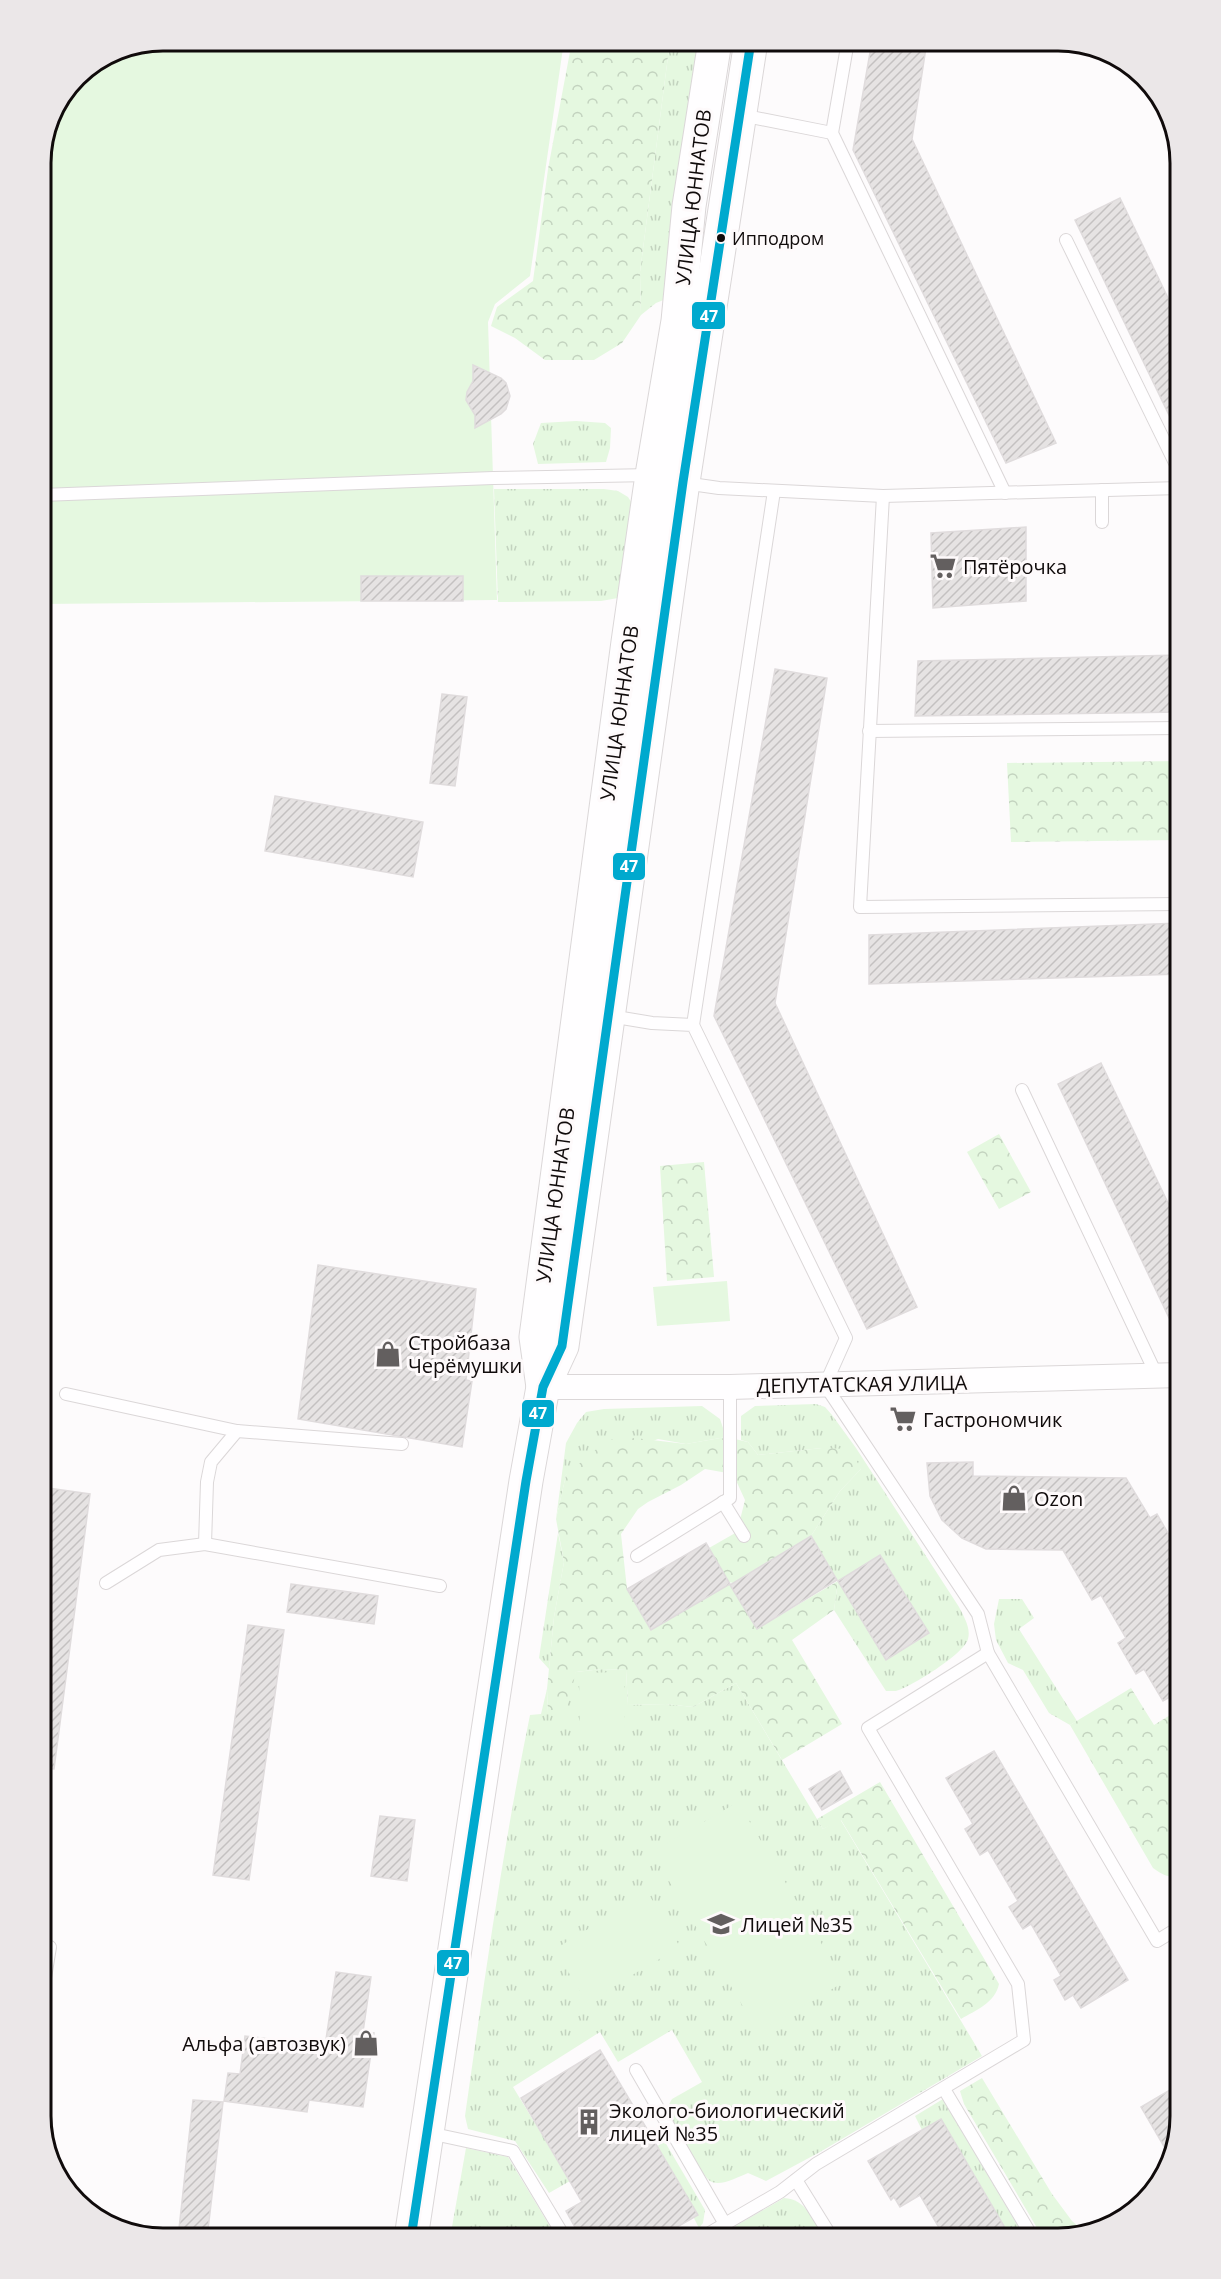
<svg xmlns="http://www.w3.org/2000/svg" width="1221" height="2279" font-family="'Open Sans',sans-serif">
<defs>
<pattern id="grass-tufts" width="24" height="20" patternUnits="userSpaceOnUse" patternTransform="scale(1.5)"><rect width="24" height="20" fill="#e5f8e0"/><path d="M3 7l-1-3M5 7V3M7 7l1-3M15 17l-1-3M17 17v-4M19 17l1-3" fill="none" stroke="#c3d3bf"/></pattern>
<pattern id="forest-crowns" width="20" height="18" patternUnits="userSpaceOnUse" patternTransform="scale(1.5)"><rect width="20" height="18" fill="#e5f8e0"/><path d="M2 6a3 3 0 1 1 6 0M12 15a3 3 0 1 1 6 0" fill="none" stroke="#c3d3bf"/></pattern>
<pattern id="building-hatch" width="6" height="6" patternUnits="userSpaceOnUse" patternTransform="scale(1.5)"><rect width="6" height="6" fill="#e6e3e3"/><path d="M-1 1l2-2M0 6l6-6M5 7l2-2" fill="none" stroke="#c4c1c1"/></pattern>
</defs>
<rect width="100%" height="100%" fill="#fdfbfc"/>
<g fill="url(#grass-tufts)">
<path d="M670,41H715L681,293L656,303L641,315L640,272Z"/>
<path d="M576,421L605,423L611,428L610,448L606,462L538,464L533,444L541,423Z"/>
<path d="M494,489H604L618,491L628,497L635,508L629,574L618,598L601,601L498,602Z"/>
<path d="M816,1404L825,1407L832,1415L856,1448L959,1607C964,1617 971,1628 968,1639C964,1654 911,1687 896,1691C894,1691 888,1691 886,1691L834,1610L838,1581L886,1660L929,1633L880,1555L838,1581L811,1536L840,1491L861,1469L822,1448L758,1455L748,1442L741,1440V1416L755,1406Z"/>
<path d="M702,1406L720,1419L726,1437L686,1444L658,1439L566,1475L556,1519L566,1443L577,1423L586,1412L604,1409Z"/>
<path d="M558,1533L564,1562L554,1617L549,1669L539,1658Z"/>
<path d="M999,1599H1022L1034,1618L1019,1629L1077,1721L1070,1725L1049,1713L1023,1670L1008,1663L996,1640L994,1624Z"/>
<path d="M602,1669L626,1670L628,1705L666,1704L693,1707L736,1683L823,1829L840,1819L982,2056L820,2152L766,2181L748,2173C738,2177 722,2186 712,2182C701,2178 677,2127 670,2115L668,2106L672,2099L702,2082L672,2030L618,2062L600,2032L513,2087L570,2181L549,2193L515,2141L468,2129L465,2116C484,1982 503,1847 530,1715L541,1714L547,1689L548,1713L576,1672Z"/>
<path d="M943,2099L1025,2238H1011L941,2119L922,2130L915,2116Z"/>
<path d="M665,2142L705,2210L703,2223L699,2228L657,2146Z"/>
<path d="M466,2148L508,2157L557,2238H450Z"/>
<path d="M784,2198C806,2199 814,2221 825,2238H715Z"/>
</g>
<g fill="url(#forest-crowns)">
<path d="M572,41H670L640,272L641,315L622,343L594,360H545L515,338L491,326L497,307L533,281L548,169Z"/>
<path d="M1180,761V840L1011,842L1007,763Z"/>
<path d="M999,1134L1031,1192L999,1209L967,1152Z"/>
<path d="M704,1162L714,1277L667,1281L660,1166Z"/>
<path d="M726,1437L748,1442L758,1455L822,1448L850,1449L861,1469L840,1491L811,1536L733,1583L729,1582L709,1548L737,1532L745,1500L733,1474L705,1469L681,1485L648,1502L638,1509L621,1534L627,1589L651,1630L730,1584L757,1629L838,1581L834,1610L792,1640L842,1724L782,1760L736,1683L693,1707L666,1704L628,1705L626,1670L602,1669L576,1672L566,1711L548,1713L547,1689L554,1617L564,1562L556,1519L566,1475L607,1440L635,1438L686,1444Z"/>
<path d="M1131,1688L1154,1725L1180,1709V1874C1171,1880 1161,1874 1153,1868L1070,1725Z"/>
<path d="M880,1782L999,1984C995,2003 976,2010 961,2019L841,1820L823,1829L817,1819Z"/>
<path d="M982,2078L1052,2194L1072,2221L1086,2233L1058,2238H1043L964,2104L960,2091Z"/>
</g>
<g fill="#e5f8e0">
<path d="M163,41H564L530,276L495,304L488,322L497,600L41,604V155L50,116L77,76L116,50Z"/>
<path d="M727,1281L730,1321L657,1326L653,1287Z"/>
<path d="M624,1672L625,1739H580L579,1673Z"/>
<path d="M738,1802L844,1982L758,2032L652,1852Z"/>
<path d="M648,1893L680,1947L586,2002L555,1949Z"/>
</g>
<g fill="url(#building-hatch)" stroke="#e0dcdd" stroke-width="1.5">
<path d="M872,41H927L912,139L1056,443L1006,463L853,150Z"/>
<path d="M1120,198L1180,323V438L1075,220Z"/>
<path d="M473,365L501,378L506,383L510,396L506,409L501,414L475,428V415L466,400L467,392L473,381Z"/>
<path d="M1026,527V601L933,608L931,533Z"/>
<rect x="361" y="576" width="102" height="25"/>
<path d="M1180,655V712L915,716L918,661Z"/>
<path d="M775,669L827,678L775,1003L917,1307L867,1329L714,1016Z"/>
<path d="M442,694L467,697L455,786L430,783Z"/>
<path d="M275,796L423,822L413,877L265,851Z"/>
<path d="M1180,923V974L869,984V935Z"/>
<path d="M1101,1063L1180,1228V1341L1058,1084Z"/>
<path d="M318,1265L476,1289L466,1380L472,1381L462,1447L298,1419Z"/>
<path d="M973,1462V1476L1126,1478L1150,1518L1157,1514L1180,1554V1691L1163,1701L1144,1669L1136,1674L1118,1643L1126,1638L1101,1595L1092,1600L1063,1550L986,1549L962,1538L942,1520L930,1496L927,1463Z"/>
<path d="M48,1488L90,1494L54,1769L41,1768V1623L45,1594L41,1593V1499L46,1500Z"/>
<path d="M811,1536L837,1580L757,1629L730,1585Z"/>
<path d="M706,1543L730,1584L651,1630L627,1589Z"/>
<path d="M880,1555L929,1633L886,1660L838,1581Z"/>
<path d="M291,1584L378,1596L374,1624L287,1612Z"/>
<path d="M248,1625L284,1630L249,1880L213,1875Z"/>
<path d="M994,1751L1128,1980L1081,2008L1073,1995L1065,2000L1054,1980L1061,1976L1031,1924L1023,1929L1009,1907L1018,1901L988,1850L980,1855L965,1829L973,1824L946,1778Z"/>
<path d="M840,1771L852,1793L822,1810L809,1789Z"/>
<path d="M380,1816L415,1820L407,1881L371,1876Z"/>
<path d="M336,1972L371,1977L363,2032L374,2033L363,2107L309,2100L307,2112L224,2101L228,2073L240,2074L245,2036L325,2046Z"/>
<path d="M600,2050L698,2215L658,2238H581L566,2211L582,2202L521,2098Z"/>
<path d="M1180,2084V2116L1169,2155L1141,2107Z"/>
<path d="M193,2100L223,2102L207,2238H178Z"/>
<path d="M941,2119L1011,2238H945L920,2195L900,2207L894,2197L891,2200L868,2161Z"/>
</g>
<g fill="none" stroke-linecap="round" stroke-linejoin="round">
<g stroke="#dbd7d8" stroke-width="14">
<g id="lane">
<path d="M848,41L832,133L1005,493"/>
<path d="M741,115L832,133"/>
<path d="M1066,240L1180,473"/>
<path d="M684,483L719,488L883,496L1180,488"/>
<path d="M41,495L493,478L651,475"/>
<path d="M883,496L860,907L1180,904"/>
<path d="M1102,522V490"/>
<path d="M869,731L1180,728"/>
<path d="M610,1016L652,1023L693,1025L846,1338L825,1385L978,1614L988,1653L1157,1941L1180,1927"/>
<path d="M693,1025L774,491"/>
<path d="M1022,1090L1157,1376"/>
<path d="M66,1394L237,1431L402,1444"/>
<path d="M723,1502L744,1536"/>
<path d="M205,1544L207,1482L211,1462L237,1431"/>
<path d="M637,1556L730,1498V1387"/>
<path d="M106,1583L159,1550L205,1544L440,1586"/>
<path d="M41,2002L50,1947"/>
<path d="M636,2070L725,2224"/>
<path d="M944,2089L1033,2238"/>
<path d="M429,2133L513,2151L565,2238"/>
<path d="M796,2180L832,2238"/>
<path d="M701,2238L780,2192L816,2164L1024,2040L1018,1984L868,1728L988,1653"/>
</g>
</g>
<g stroke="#dbd7d8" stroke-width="26">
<path id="street" d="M543,1387H730L1180,1375"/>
</g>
<g stroke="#dbd7d8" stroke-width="35">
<g id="secondary">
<path d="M543,1387L536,1337L628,642L652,475L678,321L689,206L715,41"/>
<path d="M411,2238L526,1481L543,1387L562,1346L683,482L751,41"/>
</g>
</g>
<use href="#lane" stroke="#fffeff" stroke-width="12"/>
<use href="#street" stroke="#fffeff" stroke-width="24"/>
<use href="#secondary" stroke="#fffeff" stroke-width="33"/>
<g stroke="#fefafb" stroke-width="14">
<path id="bus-1" d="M411,2238L526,1481L543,1387L562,1346L683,482L751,41"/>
</g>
<use href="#bus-1" stroke="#00a9ce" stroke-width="9"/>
</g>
<defs>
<g id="supermarket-bare" transform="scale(2.07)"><path d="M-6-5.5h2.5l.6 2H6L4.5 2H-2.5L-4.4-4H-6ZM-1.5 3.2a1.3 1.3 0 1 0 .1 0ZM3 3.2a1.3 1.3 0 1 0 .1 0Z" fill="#635f5f" stroke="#fefafb" stroke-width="2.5" paint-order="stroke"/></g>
<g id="shop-bare" transform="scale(2.07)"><path d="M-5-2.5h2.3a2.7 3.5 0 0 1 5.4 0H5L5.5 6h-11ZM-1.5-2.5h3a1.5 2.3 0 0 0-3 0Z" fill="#635f5f" stroke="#fefafb" stroke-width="2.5" paint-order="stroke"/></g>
<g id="school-bare" transform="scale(2.07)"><path d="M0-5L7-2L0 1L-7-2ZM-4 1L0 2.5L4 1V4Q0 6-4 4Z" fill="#635f5f" stroke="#fefafb" stroke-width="2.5" paint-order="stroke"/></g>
<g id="building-bare" transform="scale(2.07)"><path d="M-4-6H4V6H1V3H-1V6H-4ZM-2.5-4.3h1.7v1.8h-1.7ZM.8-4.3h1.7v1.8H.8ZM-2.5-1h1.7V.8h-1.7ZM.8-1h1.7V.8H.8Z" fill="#635f5f" stroke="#fefafb" stroke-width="2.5" paint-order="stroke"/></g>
</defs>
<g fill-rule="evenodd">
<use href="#supermarket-bare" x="943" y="566"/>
<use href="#shop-bare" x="388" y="1354"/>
<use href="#supermarket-bare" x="903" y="1419"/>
<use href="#shop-bare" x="1014" y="1498"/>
<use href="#school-bare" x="721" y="1924"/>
<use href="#shop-bare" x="366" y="2043"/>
<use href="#building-bare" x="589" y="2122"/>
</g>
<circle fill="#100b0b" stroke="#fefafb" stroke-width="2" cx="721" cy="238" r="5"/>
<g text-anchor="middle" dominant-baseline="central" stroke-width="6" stroke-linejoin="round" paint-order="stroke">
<g font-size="18" fill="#100b0b" stroke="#fefafb" text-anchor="start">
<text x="732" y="238">Ипподром</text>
</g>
<g font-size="20" fill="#100b0b" stroke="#fefafb">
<text transform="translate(693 197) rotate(-83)">УЛИЦА ЮННАТОВ</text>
<text transform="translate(619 713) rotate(-82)">УЛИЦА ЮННАТОВ</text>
<text transform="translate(555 1195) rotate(-82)">УЛИЦА ЮННАТОВ</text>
<text transform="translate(862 1384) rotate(-1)">ДЕПУТАТСКАЯ УЛИЦА</text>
</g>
<g font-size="20" fill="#100b0b" stroke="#fefafb" text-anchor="start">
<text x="963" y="566">Пятёрочка</text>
<text x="408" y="1342">Стройбаза<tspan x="408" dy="23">Черёмушки</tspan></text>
<text x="923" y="1419">Гастрономчик</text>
<text x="1034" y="1498">Ozon</text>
<text x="741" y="1924">Лицей №35</text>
<text x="346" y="2043" text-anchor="end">Альфа (автозвук)</text>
<text x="609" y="2110">Эколого-биологический<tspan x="609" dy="23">лицей №35</tspan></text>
</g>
</g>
<path d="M0 0H1221V2279H0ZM163 51H1058A112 112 0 0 1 1170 163V2116A112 112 0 0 1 1058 2228H163A112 112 0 0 1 51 2116V163A112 112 0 0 1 163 51Z" fill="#ebe7e8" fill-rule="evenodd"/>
<path fill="none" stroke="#100b0b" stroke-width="3" d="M163 51H1058A112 112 0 0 1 1170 163V2116A112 112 0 0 1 1058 2228H163A112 112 0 0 1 51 2116V163A112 112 0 0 1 163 51Z"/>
<g stroke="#fefafb" stroke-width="2">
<rect x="691" y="301" width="35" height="29" rx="6" fill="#00a9ce"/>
<rect x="612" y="852" width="34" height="29" rx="6" fill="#00a9ce"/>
<rect x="521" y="1399" width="34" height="29" rx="6" fill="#00a9ce"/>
<rect x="436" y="1949" width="34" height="28" rx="6" fill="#00a9ce"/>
</g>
<g font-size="16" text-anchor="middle" font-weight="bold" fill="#fff">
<text x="709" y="322">47</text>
<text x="629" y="872">47</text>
<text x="538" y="1419">47</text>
<text x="453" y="1969">47</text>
</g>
</svg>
